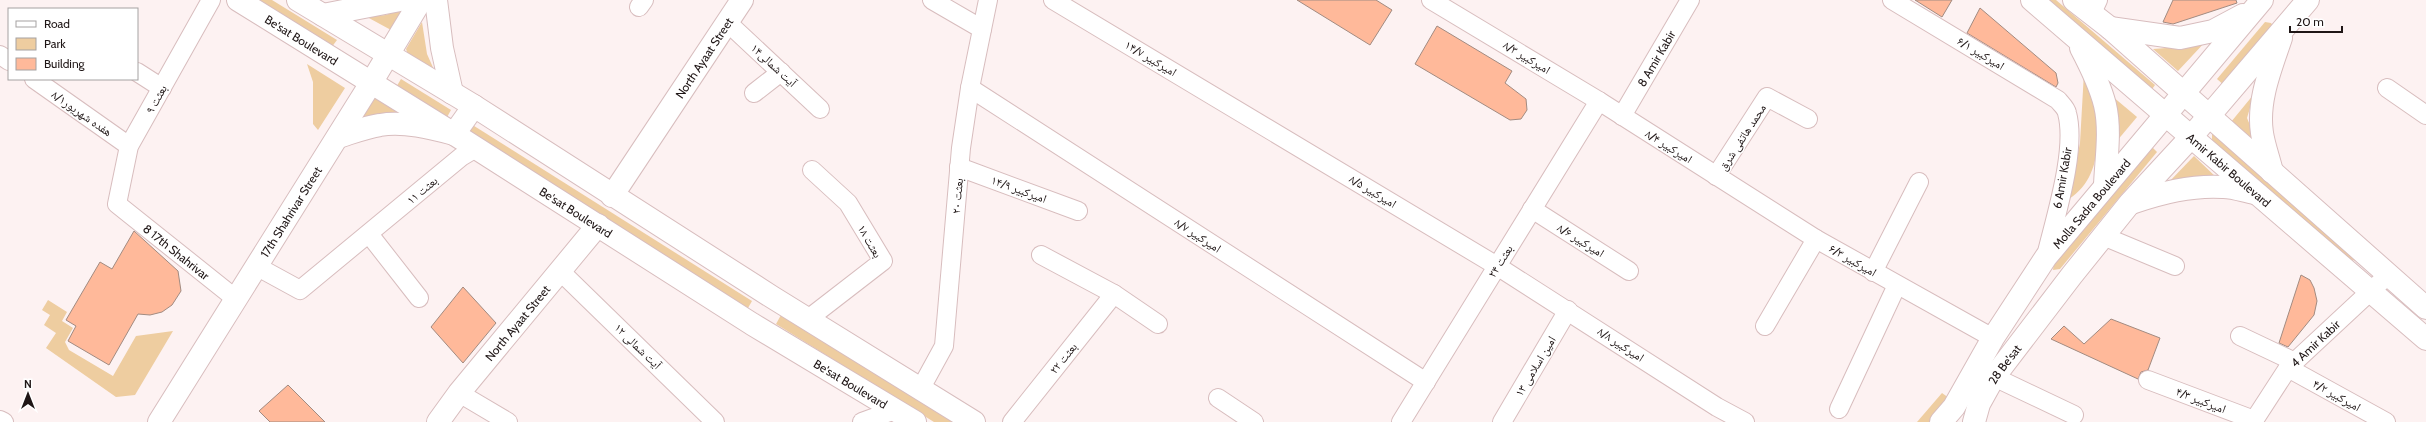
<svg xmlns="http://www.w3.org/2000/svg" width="2426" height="422" font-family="Cabin,'Noto Naskh Arabic',sans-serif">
<rect width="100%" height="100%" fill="#fdf2f2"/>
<g fill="#eecda0">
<path d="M253,0H272L337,40L331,48Z"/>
<path d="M2047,0H2056L2155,85L2150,92Z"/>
<path d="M407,7L391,30L367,17L386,15Z"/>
<path d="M422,22L427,54L435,72L408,55L406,49Z"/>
<path d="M2265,22L2271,23L2274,27L2225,86L2217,79Z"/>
<path d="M2206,41L2178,71L2153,49L2180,47Z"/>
<path d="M307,64L345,88L318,130L313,124V82Z"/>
<path d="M2084,72C2099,111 2110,173 2069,199L2080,143Z"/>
<path d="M401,79L451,110L446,119L395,89Z"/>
<path d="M375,94L405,112L356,122Z"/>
<path d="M2254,94L2247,118L2258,145L2231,122Z"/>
<path d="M2112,96L2137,117L2116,142Z"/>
<path d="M471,124L752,301L748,308L466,132Z"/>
<path d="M2212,133L2356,261L2346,258L2212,141Z"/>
<path d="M2151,146L2157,152L2060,269L2053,270L2054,261Z"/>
<path d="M2194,156L2219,180L2168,183Z"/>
<path d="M48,300L67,312L62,321L73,328L65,342L69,350L113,376L136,336L173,331L135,395L116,397L46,348L56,333L44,325L50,315L42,310Z"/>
<path d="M781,315L953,422H934L776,324Z"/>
<path d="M1942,393L1949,398L1929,422H1917Z"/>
</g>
<g fill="#ffb99a" stroke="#a28b81">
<path d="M1297,0H1376L1392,10L1370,45Z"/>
<path d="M1915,0H1952L1942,17Z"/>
<path d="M2173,0H2236L2237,3L2173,24L2163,22Z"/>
<path d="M1980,8L2056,73L2058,83L2056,87L1967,33Z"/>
<path d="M1437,26L1512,71L1505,83L1526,99L1527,110L1521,119L1510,120L1415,64Z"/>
<path d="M134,231L178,271L181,291L172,305L162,312L150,315L138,314L109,365L68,341L76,326L66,320L100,262L112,269Z"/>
<path d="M2301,275L2310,280L2314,288L2317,301L2314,315L2288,347L2279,343Z"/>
<path d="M463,287L496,323L463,363L431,327Z"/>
<path d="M2111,319L2160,338L2148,370L2141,372L2138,379L2051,339L2064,326L2084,344Z"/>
<path d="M288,385L325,422H270L259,411Z"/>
</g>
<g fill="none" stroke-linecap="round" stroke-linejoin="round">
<g stroke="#d8bdbe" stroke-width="20">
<g id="street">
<path id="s1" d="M211,0L129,146L117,204L236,299"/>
<path d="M932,0L982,29"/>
<path d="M1053,0L1497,266L1717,407L1745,422"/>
<path d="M1431,0L1599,101L1816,239L1993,338"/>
<path d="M1892,0L2058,100C2061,104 2066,108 2067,113C2077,150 2055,218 2046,256"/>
<path d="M639,7L644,0"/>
<path d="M2091,15L2098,0"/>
<path d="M727,22L820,109"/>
<path d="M0,55L9,61"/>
<path d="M137,72L162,88"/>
<path d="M34,79L129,146"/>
<path d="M970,88L1426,382"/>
<path d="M2387,88L2426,115"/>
<path d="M754,93L781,72"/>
<path id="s2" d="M1622,116L1690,0"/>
<path d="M959,167L1078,211"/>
<path d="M1716,176L1767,97L1808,119"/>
<path d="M1532,209L1629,271"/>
<path d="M369,234L419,298"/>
<path d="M2103,236L2175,266"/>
<path d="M1041,255L1114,294L1158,324"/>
<path d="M256,266L300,290L461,157L476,148"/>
<path d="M560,271L715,422"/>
<path d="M1873,272L1919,182"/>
<path d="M808,319L883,261L848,203L812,170"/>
<path d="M1765,326L1816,239"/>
<path d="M2240,336L2295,362"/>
<path d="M2288,368L2386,422"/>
<path d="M1994,377L2074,415"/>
<path d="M2148,380L2254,420"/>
<path d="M921,388L944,346L961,148L970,88L988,0"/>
<path d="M459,393L508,422"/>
<path d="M1218,398L1254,422"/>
<path d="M1839,409L1897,285"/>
<path d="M0,420L4,422"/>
<path d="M862,422L895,410"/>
<path d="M1012,422L1114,294"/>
<path d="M1401,422L1599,101"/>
<path d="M1502,422L1568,310"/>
<path id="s3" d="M2253,422L2288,368L2388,275"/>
</g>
</g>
<g stroke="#d8bdbe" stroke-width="24">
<g id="secondary">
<path id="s4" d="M2032,0L2426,339"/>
<path d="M2074,0L2110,28L2426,308"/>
<path d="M2110,28L2180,38L2213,31L2243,15"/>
<path d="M2081,48C2091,67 2100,85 2105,105C2111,130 2106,160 2105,185"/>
<path d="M2272,172C2269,159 2264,146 2262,133C2257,101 2271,68 2281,38"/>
<path id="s5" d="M612,196L742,0"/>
<path d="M2131,203C2161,193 2191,185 2223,187C2233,187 2244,191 2254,193"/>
<path id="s6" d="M438,422L459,393L598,225"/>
<path id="s7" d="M1941,422L1954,407L1993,338L2046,257L2262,0"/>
<path id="s8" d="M1974,422L1979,404L1994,377L2072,275L2130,203L2191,137L2308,0"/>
</g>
</g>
<g stroke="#d8bdbe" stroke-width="24">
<g id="primary">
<path id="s9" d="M238,0L454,134L752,324L915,422"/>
<path d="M298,0L474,106L772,297L974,422"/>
<path d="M436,0L442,48L452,93"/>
<path d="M323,15L400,0"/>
<path d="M338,137C351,133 366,127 380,125C404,121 431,128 454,134L474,106"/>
<path id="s10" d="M159,422L371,83L421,0"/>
</g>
</g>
<use href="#street" stroke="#fff" stroke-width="18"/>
<use href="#secondary" stroke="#fff" stroke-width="22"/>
<use href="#primary" stroke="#fff" stroke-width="22"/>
</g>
<g text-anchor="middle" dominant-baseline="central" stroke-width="3" stroke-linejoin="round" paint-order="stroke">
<g font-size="12" fill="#1f1616" stroke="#fff">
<text stroke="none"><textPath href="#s9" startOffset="75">Be'sat Boulevard</textPath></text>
<text transform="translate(1981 53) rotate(31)">امیرکبیر ۶/۱</text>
<text transform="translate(1527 57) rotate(31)">امیرکبیر ۸/۳</text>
<text stroke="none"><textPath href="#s5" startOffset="166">North Ayaat Street</textPath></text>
<text transform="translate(1151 58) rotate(31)">امیرکبیر ۱۴/۷</text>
<text stroke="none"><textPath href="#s2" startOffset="67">8 Amir Kabir</textPath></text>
<text transform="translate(774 65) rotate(43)">آیت شمالی۱۴</text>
<text transform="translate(156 99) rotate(-61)">۹ بعثت</text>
<text transform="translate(82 113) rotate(35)">هفده شهریور۸/۱</text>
<text transform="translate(1742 137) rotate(-57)">محمد هاتفی شرق</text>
<text transform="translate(1669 146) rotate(32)">امیرکبیر ۸/۴</text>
<text stroke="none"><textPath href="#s4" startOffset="260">Amir Kabir Boulevard</textPath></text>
<text transform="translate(2062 178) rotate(-80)">6 Amir Kabir</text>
<text transform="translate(1019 189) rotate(20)">امیرکبیر ۱۴/۹</text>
<text transform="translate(422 190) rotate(-40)">بعثت ۱۱</text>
<text transform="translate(1373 191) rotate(31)">امیرکبیر ۸/۵</text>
<text transform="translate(957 196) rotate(-85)">بعثت ۲۰</text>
<text stroke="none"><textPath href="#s7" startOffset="266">Molla Sadra Boulevard</textPath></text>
<text stroke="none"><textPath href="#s9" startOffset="399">Be'sat Boulevard</textPath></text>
<text stroke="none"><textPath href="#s10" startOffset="248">17th Shahrivar Street</textPath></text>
<text transform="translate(1198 235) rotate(33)">امیرکبیر ۸/۷</text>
<text transform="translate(1581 240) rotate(32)">امیرکبیر ۸/۶</text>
<text transform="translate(870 241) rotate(60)">بعثت ۱۸</text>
<text stroke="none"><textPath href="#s1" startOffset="303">8 17th Shahrivar</textPath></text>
<text transform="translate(1853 260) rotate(30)">امیرکبیر ۶/۳</text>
<text transform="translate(1500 261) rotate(-58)">بعثت ۲۴</text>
<text stroke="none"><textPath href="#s6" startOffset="127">North Ayaat Street</textPath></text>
<text stroke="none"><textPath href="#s3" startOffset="101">4 Amir Kabir</textPath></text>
<text transform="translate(1621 344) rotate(33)">امیرکبیر ۸/۸</text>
<text transform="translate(638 346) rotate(44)">آیت شمالی ۱۲</text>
<text transform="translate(1063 358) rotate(-51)">بعثت ۲۲</text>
<text stroke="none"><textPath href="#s8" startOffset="66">28 Be'sat</textPath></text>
<text transform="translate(1535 366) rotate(-59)">امین اسلامی ۱۳</text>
<text stroke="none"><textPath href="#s9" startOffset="723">Be'sat Boulevard</textPath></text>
<text transform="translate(2337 395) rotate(29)">امیرکبیر ۴/۲</text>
<text transform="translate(2201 400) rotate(21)">امیرکبیر ۴/۳</text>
</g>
</g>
<rect x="8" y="8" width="130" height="72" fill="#ffffff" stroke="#a5a2a2"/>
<rect x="16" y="21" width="20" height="6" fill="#ffffff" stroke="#a5a2a2"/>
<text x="44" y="28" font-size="12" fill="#1f1616">Road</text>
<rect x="16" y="38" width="20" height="12" fill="#eecda0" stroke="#a5a2a2"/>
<text x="44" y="48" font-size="12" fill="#1f1616">Park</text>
<rect x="16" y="58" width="20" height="12" fill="#ffb99a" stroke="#a5a2a2"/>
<text x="44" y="68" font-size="12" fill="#1f1616">Building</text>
<g transform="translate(28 394)" stroke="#ffffff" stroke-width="3" paint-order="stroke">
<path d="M0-3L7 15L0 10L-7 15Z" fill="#1f1616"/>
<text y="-6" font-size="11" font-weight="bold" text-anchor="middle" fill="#1f1616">N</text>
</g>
<path d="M2290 26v6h52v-6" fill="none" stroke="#1f1616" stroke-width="2"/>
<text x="2296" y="26" font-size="12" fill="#1f1616" stroke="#ffffff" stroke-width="3" paint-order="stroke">20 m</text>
</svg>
